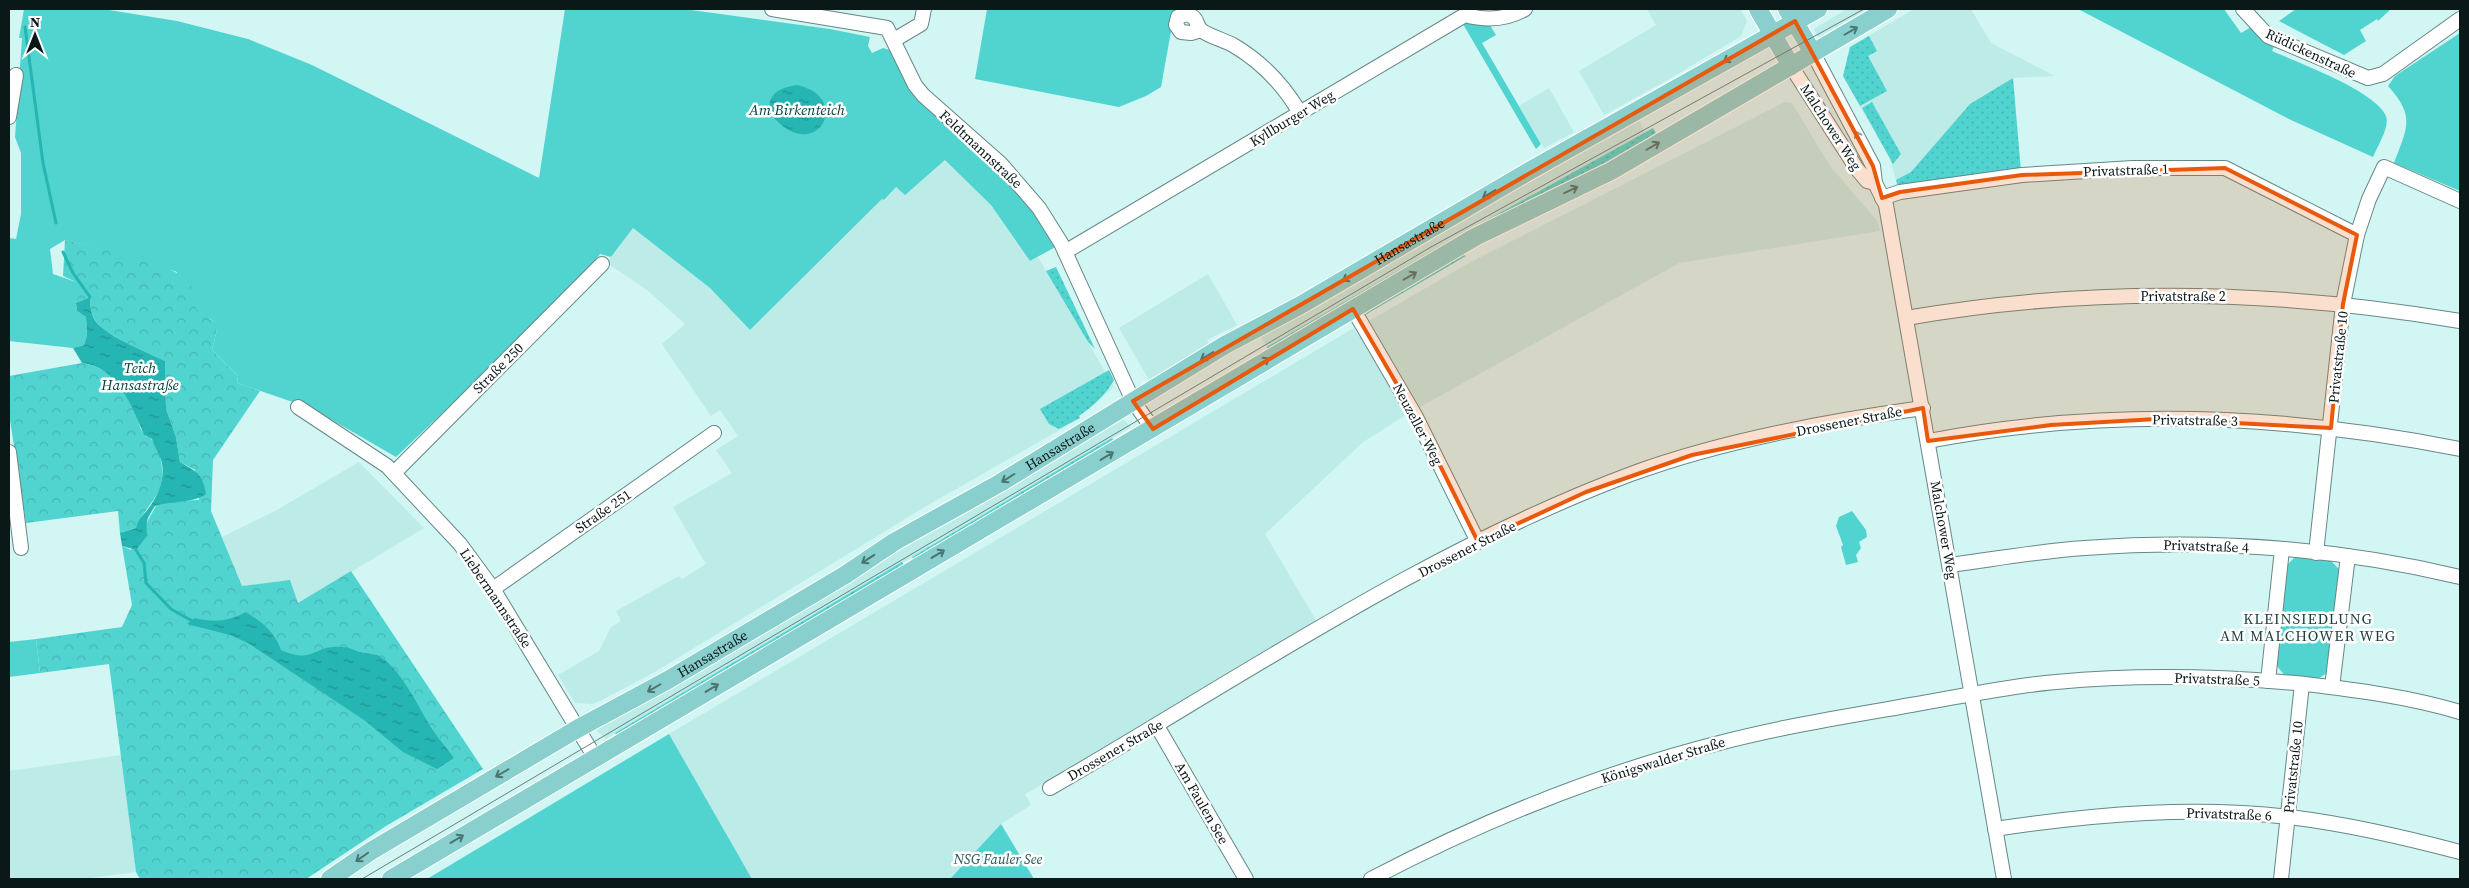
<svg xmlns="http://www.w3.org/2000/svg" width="2469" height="888" font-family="'Source Serif 4',serif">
<defs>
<pattern id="grass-dots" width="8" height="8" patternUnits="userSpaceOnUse" patternTransform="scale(1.25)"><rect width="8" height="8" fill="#51d4d0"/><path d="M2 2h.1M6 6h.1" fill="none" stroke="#45b5b2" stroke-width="1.8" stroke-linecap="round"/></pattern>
<pattern id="forest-crowns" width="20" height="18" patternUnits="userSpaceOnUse" patternTransform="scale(1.25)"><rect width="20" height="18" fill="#51d4d0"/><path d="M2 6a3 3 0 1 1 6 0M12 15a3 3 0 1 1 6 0" fill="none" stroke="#45b5b2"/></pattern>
<pattern id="water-ripples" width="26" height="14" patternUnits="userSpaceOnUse" patternTransform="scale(1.25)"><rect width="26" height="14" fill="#25b5b2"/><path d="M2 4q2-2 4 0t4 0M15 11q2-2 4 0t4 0" fill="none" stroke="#1e9290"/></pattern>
</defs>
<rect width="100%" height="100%" fill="#d1f6f4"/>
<g fill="#bcebe8">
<path d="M1647,9H1740L1747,21L1741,36L1671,78L1604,115L1579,71L1656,25Z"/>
<path d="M1847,9H1869L1818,37L1814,29Z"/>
<path d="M1914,9H1971L1991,43L2055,76L2013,78L2021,172L1898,187L1890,159L1843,76L1850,47Z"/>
<path d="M1549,88L1574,132L1544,148L1519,106Z"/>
<path d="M1785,102L1792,103L1830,166L1878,222L1880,231L1679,263L1420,407L1369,321L1469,263Z"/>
<path d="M1638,119L1645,132L1440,246L1267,347L1259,334L1535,175Z"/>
<path d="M945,159L991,205L1030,261L1038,257L1114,387L1065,427L928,505L653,673L600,701L592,704L575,703L558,675L599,651L611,627L621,621L616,611L679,576L682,579L706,564L673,507L732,473L716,450L738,436L720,410L711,416L662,344L685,324L647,290L607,263L633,228L710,288L750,330L882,199L884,200L896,187L905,194Z"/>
<path d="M1208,274L1237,325L1207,340L1209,345L1149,380L1119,328Z"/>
<path d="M1354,328L1409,413L1363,442L1265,534L1317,622L1169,712L1025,794L1031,805L1001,824L950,879H752L669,734Z"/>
<path d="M1122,418L1131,427L912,557L606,739L596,730L610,722L609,719Z"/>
<path d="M359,462L424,528L298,604L290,580L242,586L222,537L275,511Z"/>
<path d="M121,755L136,872L82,879H9V771Z"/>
</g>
<g fill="url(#grass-dots)">
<path d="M1869,36L1877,51L1868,56L1887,91L1860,106L1843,76L1850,47Z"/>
<path d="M2013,78L2021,172L1898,187L1896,180L1911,172L1970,104Z"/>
<path d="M1872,102L1901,154L1893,164L1862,108Z"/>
<path d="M1653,128L1656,133L1613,161L1269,352L1267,347L1440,246Z"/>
<path d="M1461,254L1466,256L1365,315L1367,310Z"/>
<path d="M1056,267L1095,349L1088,342L1046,271Z"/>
<path d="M1109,370L1114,380C1105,396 1093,406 1079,416L1080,418L1059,429L1049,424L1040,409Z"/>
<path d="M1112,438L1114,441L915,561L912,557Z"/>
<path d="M902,562L905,567L618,737L615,733Z"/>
</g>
<g fill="url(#forest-crowns)">
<path d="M65,240C96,247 177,262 194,287C201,296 204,309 209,319L216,322L217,329L212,350L238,376L237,383L260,391L213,460L211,511L242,586L290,580L298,603L351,571L483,769L386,826L306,879H140L136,872L109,664L40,673L36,639L122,627L132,605L122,546L131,550L156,506L171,501L199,500L195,470L180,462L176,437L166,409L165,361C147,352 105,336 95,320C91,313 90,306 90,297L76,303V282L63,276Z"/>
<path d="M82,363C109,365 126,393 137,416C139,422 140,430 144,434C146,438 147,436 150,438C160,446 163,466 162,478C160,499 142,510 136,528L120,533L118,511L26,523L9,414V376Z"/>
</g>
<g fill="#51d4d0">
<path d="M24,9H103L177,21L248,39L312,65L539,178L565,9H684L830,29L870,37L868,46L872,53L883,48L890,50L1014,185L1059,245L1030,261L991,205L945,160L905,195L896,187L884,200L882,199L750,330L710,288L633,228L611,257L600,254L586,272L491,367L396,457L313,409L237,383L238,376L212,350L217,329L214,325L216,322C200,315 187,305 194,287L175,281L177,272L116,252L65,240L50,249L53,274L76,282L81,290L76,303L77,311L86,317L87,335L84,345L73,348L9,341V238L16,239L21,214V153L15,137L22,38H19Z"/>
<path d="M987,9H1175L1161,87L1146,96L1119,107L975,79Z"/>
<path d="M2078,9H2224L2241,33L2251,27L2275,44L2272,51C2297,62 2376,91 2386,116C2390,127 2377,147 2373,157L2291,120Z"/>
<path d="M2296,9H2391L2378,21L2377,19L2360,30L2366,41L2344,55L2279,21Z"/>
<path d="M1467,22H1488L1496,35L1482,43L1541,144L1536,149L1463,24Z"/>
<path d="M2460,33V191L2394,163C2407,128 2416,117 2388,86L2395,76Z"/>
<path d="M1852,511L1866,530L1867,537L1859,542L1861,548L1856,555L1858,562L1846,565L1841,547L1843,545L1836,526L1839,517Z"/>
<path d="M2296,556L2331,561L2340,570L2330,671L2316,680L2286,677L2277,666L2287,565Z"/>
<path d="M36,639L40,673L9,677V642Z"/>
<path d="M669,734L752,879H427Z"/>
<path d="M1001,824L1034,879H950Z"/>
</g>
<g fill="url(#water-ripples)">
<path d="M797,85C856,98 813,170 769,112C768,93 779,88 797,85Z"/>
<path d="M90,297C90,306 91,316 97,323C112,339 145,351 165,361L166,409L176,437L180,462C197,472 203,474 206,494C194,503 171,501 155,506C146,520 146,520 147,536L136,550L122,546L120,533L136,528C139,517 142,517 148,509C159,495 167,474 160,457C158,451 154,446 152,439L144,435C133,407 116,366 82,363L73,348L84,345L87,335L86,317L77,311L76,303Z"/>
<path d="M246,612C263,623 274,631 281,650C314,665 313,644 343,647C350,647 357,652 364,653C369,654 376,654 379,656C400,668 417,704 429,724C436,736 446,747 454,758L437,769L403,752L364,720L248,643L230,635L187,624L195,618C214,623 229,621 246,612Z"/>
</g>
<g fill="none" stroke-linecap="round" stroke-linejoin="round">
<g stroke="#25b5b2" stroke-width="3">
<path d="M25,27L43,163L56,223"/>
<path d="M63,252L73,273L90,297"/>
<path d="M136,550L144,563L146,583L171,609L194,622"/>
</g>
<g stroke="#668886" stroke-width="16">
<g id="minor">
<path d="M772,9L887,28L915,85L923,95L1001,164L1039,208L1061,243L1133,401L1153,429"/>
<path d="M2243,9L2268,36L2368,78L2383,74L2460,19"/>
<path d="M1201,30L1191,33L1181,32L1176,25L1178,17L1187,14C1199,18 1195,24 1201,30C1206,35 1226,41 1233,45C1262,62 1283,84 1300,113"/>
<path d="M894,40L921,24L924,9"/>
<path d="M1813,53L1873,166L1875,183L1886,205L2004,879"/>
<path d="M1791,66L1857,169L1867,181L1875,183"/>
<path d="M9,117L16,75"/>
<path d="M1882,198L1900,192L2022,175L2133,168H2225L2357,235"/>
<path d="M1065,252L1465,15C1487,21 1506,20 1525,9"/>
<path d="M1353,309L1416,417L1478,542"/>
<path d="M1906,318C2090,286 2277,290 2460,321"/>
<path d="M298,407L387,466L460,544L493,589L596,759"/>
<path d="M1928,441C2105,407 2285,414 2460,449"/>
<path d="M9,452L21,548"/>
<path d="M394,473L602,264"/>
<path d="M2316,553L2343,304L2357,235L2369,199L2384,167L2460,201"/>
<path d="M1950,565C1995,559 2039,551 2085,548C2210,539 2338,548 2460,577"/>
<path d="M493,589L714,433"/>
<path d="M2268,681L2282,549"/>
<path d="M2332,687L2348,556"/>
<path d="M1157,726L1246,879"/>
<path d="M1050,788C1240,678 1425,551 1631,474C1721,441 1828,421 1923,408"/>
<path d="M1995,829C2095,814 2197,805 2297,818C2352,825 2407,838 2460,852"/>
<path d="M1371,879C1482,821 1600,773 1723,742C1785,726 1848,716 1911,705C1959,697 2008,686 2056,682C2139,674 2222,676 2305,684C2357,690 2410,697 2460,712"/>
<path d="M2281,879L2302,684"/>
</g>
</g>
<g stroke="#fff" stroke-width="20">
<g id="major">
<path d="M1758,9L1791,66"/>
<path d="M1787,9L1813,53"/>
<path id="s1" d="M330,879L371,851L577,729L668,680L845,575L894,542L1000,483L1225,345L1299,306L1531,170L1818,9"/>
<path d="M391,879L1475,237L1611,171L1888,9"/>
</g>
</g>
<use href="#minor" stroke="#fff" stroke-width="14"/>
<use href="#major" stroke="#89cfcd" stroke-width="18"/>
<path stroke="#67807f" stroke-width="1" d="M362,879L1431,247L1864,9"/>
</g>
<defs><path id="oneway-shaft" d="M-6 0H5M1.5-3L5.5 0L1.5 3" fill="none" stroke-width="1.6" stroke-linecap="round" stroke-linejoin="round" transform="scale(1.25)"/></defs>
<g stroke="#4a7472">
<use href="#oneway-shaft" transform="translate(1851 31) rotate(-30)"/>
<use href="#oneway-shaft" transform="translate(1730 58) rotate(150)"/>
<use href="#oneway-shaft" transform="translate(1653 146) rotate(-30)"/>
<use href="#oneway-shaft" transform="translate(1571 190) rotate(-25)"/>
<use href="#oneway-shaft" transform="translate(1489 194) rotate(149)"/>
<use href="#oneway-shaft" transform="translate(1410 276) rotate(-30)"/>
<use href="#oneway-shaft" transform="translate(1349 277) rotate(149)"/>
<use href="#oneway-shaft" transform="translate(1207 356) rotate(149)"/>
<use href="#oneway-shaft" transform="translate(1263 362) rotate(-31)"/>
<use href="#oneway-shaft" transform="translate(1107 456) rotate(-31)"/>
<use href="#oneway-shaft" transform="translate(1008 478) rotate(148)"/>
<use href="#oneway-shaft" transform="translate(938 554) rotate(-31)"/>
<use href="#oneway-shaft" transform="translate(868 559) rotate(147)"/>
<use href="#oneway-shaft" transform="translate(654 688) rotate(150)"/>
<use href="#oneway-shaft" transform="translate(712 688) rotate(-31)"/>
<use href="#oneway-shaft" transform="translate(502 773) rotate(150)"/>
<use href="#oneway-shaft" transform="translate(457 839) rotate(-31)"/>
<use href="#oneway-shaft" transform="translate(362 857) rotate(145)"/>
</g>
<use stroke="#919797" href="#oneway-shaft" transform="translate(1859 138) rotate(-117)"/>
<path fill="#e8590c" fill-opacity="0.2" stroke="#e8590c" stroke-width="4" stroke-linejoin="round" d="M1795,21L1873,166L1882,198L1900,192L2022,175L2225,168L2357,235L2343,304L2331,428L2157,419L2051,425L1928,441L1923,408L1692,455L1586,492L1478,542L1416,417L1353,309L1153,429L1133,401Z"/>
<g text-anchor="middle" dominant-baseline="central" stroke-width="5" stroke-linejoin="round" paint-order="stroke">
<g font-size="14" fill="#0b1818" stroke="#fff">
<text transform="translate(2311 53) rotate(25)">Rüdickenstraße</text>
<text transform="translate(1292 118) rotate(-31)">Kyllburger Weg</text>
<text transform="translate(1831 127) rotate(57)">Malchower Weg</text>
<text transform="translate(981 149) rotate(43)">Feldtmannstraße</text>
<text transform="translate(2126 170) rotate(-2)">Privatstraße 1</text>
<text stroke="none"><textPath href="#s1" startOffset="1254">Hansastraße</textPath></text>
<text x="2183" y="296">Privatstraße 2</text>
<text transform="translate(2338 357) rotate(-84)">Privatstraße 10</text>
<text transform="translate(498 368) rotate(-45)">Straße 250</text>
<text transform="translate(2195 420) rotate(1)">Privatstraße 3</text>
<text transform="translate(1849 421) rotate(-11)">Drossener Straße</text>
<text transform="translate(1418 424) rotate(62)">Neuzeller Weg</text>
<text stroke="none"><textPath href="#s1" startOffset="849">Hansastraße</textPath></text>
<text transform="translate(603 511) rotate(-35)">Straße 251</text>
<text transform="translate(1944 530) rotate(80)">Malchower Weg</text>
<text transform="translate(2206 546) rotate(2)">Privatstraße 4</text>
<text transform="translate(1467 549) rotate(-27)">Drossener Straße</text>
<text transform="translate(496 598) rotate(56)">Liebermannstraße</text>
<text stroke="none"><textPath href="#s1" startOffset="444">Hansastraße</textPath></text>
<text transform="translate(2217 679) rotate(2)">Privatstraße 5</text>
<text transform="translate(1115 750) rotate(-30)">Drossener Straße</text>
<text transform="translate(1663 760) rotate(-17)">Königswalder Straße</text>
<text transform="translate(2293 767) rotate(-84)">Privatstraße 10</text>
<text transform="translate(1202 803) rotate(60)">Am Faulen See</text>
<text transform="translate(2229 814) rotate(2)">Privatstraße 6</text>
</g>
<g font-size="14" font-style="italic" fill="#225957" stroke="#fff">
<text x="998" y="859">NSG Fauler See</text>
</g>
<g font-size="15" font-style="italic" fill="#003e3d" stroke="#fff">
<text x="797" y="109">Am Birkenteich</text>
<text x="140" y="367">Teich<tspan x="140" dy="17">Hansastraße</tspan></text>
</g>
<g font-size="15" letter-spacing="1" fill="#1d3e3d" stroke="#fff">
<text x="2308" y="618">KLEINSIEDLUNG<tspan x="2308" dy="17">AM MALCHOWER WEG</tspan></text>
</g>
</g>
<rect width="2469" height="888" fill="none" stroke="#0b1818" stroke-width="20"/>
<g transform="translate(35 35)" stroke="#ffffff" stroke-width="4" paint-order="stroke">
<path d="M0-4L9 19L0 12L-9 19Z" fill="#0b1818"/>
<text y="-8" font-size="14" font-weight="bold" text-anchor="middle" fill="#0b1818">N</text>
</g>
</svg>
